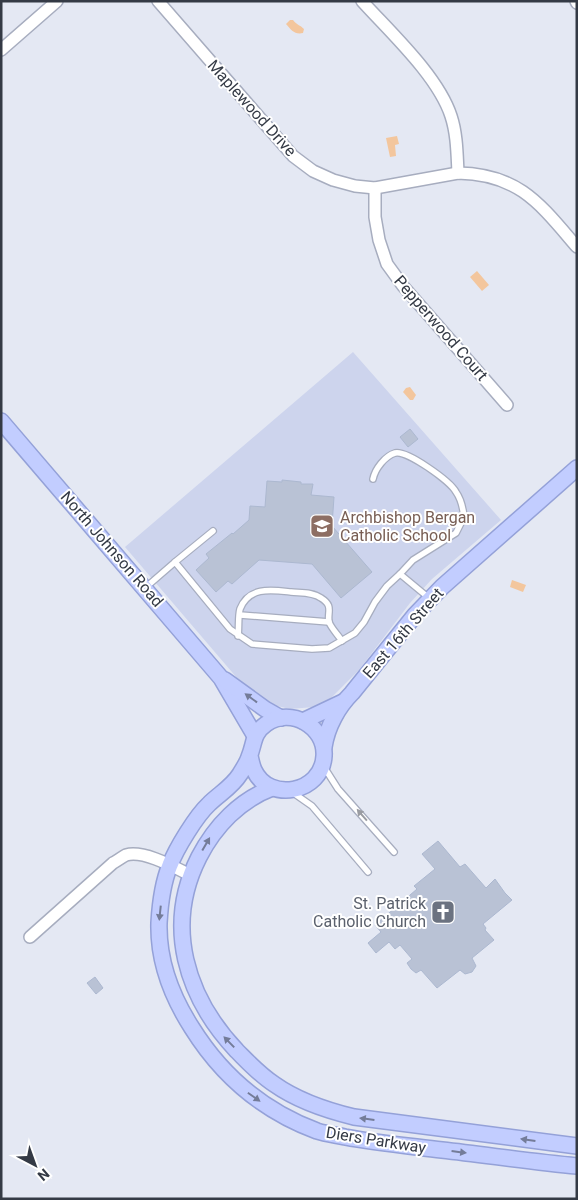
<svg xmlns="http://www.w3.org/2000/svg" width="578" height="1200" font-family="Roboto,sans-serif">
<rect width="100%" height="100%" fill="#e4e8f3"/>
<path fill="#cdd4ed" d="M353,352L501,520L432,579L410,603L359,670L328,701L314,707L290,709L273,705L243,685L125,547Z"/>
<g fill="#f3c69d">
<path d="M290,20H293C297,25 300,25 304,29L303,33C295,35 291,30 286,24Z"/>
<path d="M397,136L399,144L395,145L396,156L390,157L386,138Z"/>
<path d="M477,271L489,285L482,291L470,277Z"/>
<path d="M410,387L416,395L413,400H410L403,392L406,388Z"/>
<path d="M512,580L526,585L523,592L510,587Z"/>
</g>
<g fill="#b9c2d5" stroke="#acb8d0">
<path d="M410,429L418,439L408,447L400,437Z"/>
<path d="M282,480L301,482V484H313L311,495L334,497L332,526L372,572L341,598L312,564L259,560L232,584L228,581L216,592L196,570L209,558L206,554L232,533L233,534L249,520L250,506L265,507L267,481L282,482Z"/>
<path d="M438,841L460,867L465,864L486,888L495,879L505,893L512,900L483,924L486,928L485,930L494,940L472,958L476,966L472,972L465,974L460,970L437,988L421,970L416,973L411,969L407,963L412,959L400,945L395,949L389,942L376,953L368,943L381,932L375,925L417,889L414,886L435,869L422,854Z"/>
<path d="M95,977L103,988L96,994L87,983Z"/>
</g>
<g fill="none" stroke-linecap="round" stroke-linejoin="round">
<g stroke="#a7adbf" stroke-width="8">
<g id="lane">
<path d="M373,479C375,469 385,456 395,453C407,450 450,481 456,492C461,499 463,508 464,517L456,533L413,560L400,574L429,598"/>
<path d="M175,562L213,531"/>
<path d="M145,588L175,562L230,629L252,644L312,649L329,648L355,633L364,622L375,602L387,586L400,574"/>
<path d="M240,615L329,622"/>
<path d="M238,636C239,628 238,616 240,609C249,586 272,590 291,592C301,593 313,592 321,598C334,606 327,612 329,622C331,628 339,636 342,641"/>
<path d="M324,767L338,789L394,852"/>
<path d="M292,792L312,806L368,872"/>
</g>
</g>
<g stroke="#a7adbf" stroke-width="14">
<g id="street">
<path d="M158,1L293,156L313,171L333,180L355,186L375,188L458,173C519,174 540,204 577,247"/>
<path d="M362,1C390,32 438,76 451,116C457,134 457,154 458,173"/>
<path d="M576,1L577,3"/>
<path d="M1,50L57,1"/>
<path d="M375,188V217L379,240L387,264L403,286L507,405"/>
<path d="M30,937L113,863C117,861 122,857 126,855C144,850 174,867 190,875"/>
</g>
</g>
<g stroke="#94a1d8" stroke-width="18">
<g id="secondary">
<path d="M1,421L221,678L255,736"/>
<path d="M225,680L265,709L281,718"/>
<path d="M303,721L343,702"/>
<path d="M324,747C327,727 338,707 352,693L415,615L442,587L577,468"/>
<path d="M250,756C251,760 252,766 254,770C269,803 322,793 324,756C326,727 291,706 266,724C252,734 255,743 249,757C247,763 243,769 240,774C232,787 219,794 209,804C196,816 176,849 170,865C163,882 160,905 159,923C158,960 172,997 192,1028C222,1076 263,1111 317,1131C326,1134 336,1135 345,1137C377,1143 410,1146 442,1150C487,1155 532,1162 577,1166"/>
<path d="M272,788C240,800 215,826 199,857C164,926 186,997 237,1051C249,1063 260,1075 274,1084C298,1101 325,1110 354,1117L577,1146"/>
</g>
</g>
<use href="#lane" stroke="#fff" stroke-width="5.5"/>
<use href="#street" stroke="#fff" stroke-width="11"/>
<use href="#secondary" stroke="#c2cdff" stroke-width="15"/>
</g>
<defs><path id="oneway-solid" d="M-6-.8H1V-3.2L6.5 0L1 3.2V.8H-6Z" transform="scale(1.25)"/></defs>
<g fill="#747c99">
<use href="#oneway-solid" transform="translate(251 698) rotate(-144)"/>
<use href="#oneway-solid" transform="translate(206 844) rotate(-60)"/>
<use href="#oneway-solid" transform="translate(160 913) rotate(96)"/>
<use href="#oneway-solid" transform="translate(229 1042) rotate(-134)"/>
<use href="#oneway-solid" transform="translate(254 1097) rotate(35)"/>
<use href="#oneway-solid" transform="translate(367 1119) rotate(-173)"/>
<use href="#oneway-solid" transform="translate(528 1140) rotate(-172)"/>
<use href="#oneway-solid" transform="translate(459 1152) rotate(7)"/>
</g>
<use fill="#9a9ca2" href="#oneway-solid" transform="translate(362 815) rotate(-131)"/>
<defs>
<g id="school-square" transform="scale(1.25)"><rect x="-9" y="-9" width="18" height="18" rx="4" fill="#8d6e63" stroke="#fff"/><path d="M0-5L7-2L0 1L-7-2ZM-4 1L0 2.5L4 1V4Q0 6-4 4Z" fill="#fff"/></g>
<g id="church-square" transform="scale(1.25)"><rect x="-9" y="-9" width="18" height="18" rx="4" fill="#6b7280" stroke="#fff"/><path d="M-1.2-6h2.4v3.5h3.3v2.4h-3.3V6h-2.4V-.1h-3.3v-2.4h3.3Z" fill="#fff"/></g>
</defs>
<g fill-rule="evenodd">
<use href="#school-square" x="322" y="526"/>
<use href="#church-square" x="443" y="912"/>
</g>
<g text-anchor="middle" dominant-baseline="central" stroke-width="4" stroke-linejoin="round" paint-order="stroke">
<g font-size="16" fill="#343a45" stroke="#fff">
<text transform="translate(252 108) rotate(48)">Maplewood Drive</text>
<text transform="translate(441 328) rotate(49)">Pepperwood Court</text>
<text transform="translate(112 549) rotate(49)">North Johnson Road</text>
<text transform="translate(403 633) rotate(-49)">East 16th Street</text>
<text transform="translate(376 1140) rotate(9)">Diers Parkway</text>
</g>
<g font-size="16" fill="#785e54" stroke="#fff" text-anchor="start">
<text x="340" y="517">Archbishop Bergan<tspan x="340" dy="18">Catholic School</tspan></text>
</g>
<g font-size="16" fill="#5b616d" stroke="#fff" text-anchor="end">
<text x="426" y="903">St. Patrick<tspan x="426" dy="18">Catholic Church</tspan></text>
</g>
</g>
<rect width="578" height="1200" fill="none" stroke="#343a45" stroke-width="5"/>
<g transform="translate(35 1165) rotate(139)" stroke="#ffffff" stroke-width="4" paint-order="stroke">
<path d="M0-4L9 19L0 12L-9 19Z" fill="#343a45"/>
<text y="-8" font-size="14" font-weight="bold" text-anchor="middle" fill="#343a45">N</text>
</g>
</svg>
